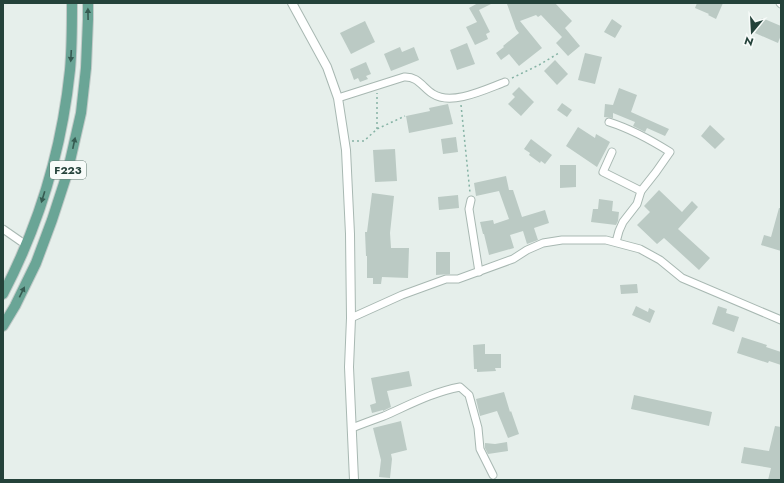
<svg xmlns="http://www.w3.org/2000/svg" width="784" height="483" font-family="Jost,sans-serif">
<rect width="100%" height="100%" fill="#e6efeb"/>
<g fill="#bbcac4">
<path d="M478,3H493L479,10L490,32L486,34L488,39L475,45L466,27L477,22L469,8Z"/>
<path d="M511,3H555L572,21L565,28L580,46L568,56L556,43L562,37L541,15L538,17L536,15L520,21L542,48L519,66L509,54L501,60L496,53L504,47L503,46L519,33L516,29L507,4Z"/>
<path d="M697,3H723L716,19L708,15L709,14L695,8Z"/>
<path d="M762,18L781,26V35L778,43L755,33Z"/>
<path d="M612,19L622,26L615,38L604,32Z"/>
<path d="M365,21L375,42L351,54L340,33Z"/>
<path d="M467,43L475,64L457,70L450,50Z"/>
<path d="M400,47L402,52L414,47L419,60L391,71L384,54Z"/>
<path d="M585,53L602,57L595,84L578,80Z"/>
<path d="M555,60L568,74L557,85L544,71Z"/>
<path d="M366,62L371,74L366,76L368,79L360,82L358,78L354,80L350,69Z"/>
<path d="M519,87L534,102L521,116L508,104L515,97L512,94Z"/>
<path d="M619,88L637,95L631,112L669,129L665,136L647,128L645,132L633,126L635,122L613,113V118L604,117L605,104L613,105Z"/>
<path d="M562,103L572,110L567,117L557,110Z"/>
<path d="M448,104L453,124L409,133L406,116L430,111L429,108Z"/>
<path d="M710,125L725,139L715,149L701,136Z"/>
<path d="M578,127L595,138L596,134L610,142L597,167L566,146Z"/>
<path d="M456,137L458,152L443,154L441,139Z"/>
<path d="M531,139L552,155L545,164L541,161L540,163L529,155L530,153L524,149Z"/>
<path d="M395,149L397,181L375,182L373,150Z"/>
<path d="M560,165H576V187L560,188Z"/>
<path d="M506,176L509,190H513L522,217L545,210L549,223L534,228L538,240L527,244L523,231L510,235L514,248L489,255L484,234H483L480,222L493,220L494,224L509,219L499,191L476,196L474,183Z"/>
<path d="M659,190L682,212L692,201L698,207L678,229L710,258L699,270L664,238L657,244L637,225L650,212L644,206Z"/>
<path d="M372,193L394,196L390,233L391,248H409L408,278L382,277L381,284H373V278H367V256H366L365,232H367Z"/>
<path d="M458,195L459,208L439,210L438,197Z"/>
<path d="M599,199L613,201L612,211L619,212L618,221L616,225L591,222L593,209H598Z"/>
<path d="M779,208H781V251L761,245L764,235L771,237Z"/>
<path d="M436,252H450V274L436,275Z"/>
<path d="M637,284L638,293L621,294L620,285Z"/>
<path d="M636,306L648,312L649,308L655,311L650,323L632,315Z"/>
<path d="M718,306L727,309L726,313L739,317L734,332L712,324Z"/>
<path d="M742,337L767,345L766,347L781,352V365L769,361L768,363L737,353Z"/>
<path d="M485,344V354H501V368H495L496,371L477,372V369H474L473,345Z"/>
<path d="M409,371L412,386L387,391L391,407L383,411V410L372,413L370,405L376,403L371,378Z"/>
<path d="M504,392L510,412L511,411L519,434L508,438L497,411L480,416L476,399Z"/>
<path d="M634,395L712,412L709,426L631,409Z"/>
<path d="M401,421L407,450L391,454L392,459L390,478L379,477L381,460L373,428Z"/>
<path d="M775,426L781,427V480H768L771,468L741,463L744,447L769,451Z"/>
<path d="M507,442L508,451L488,454L485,448V443L495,444Z"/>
</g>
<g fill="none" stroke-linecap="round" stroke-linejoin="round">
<g stroke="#a8b8b2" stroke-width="9">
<g id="minor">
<path d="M780,3L781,4"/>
<path d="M338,98L404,77C418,76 423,88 433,94C452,106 486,89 505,82"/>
<path d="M609,122C631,129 651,140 670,152L656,172L641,191"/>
<path d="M612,152L603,172L641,191L637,204L623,222L619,231L616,242"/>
<path d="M471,200L469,209L479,272"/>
<path d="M3,229L26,245"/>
<path d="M351,318L402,295L446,279H458L513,259L527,250L543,243L562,240H606L640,249L660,260L682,278L781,320"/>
<path d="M352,428C362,424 373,420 384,416C409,405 433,392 460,387L469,395L478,428L480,449L493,475"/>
</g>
</g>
<g stroke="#a8b8b2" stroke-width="10">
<path id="tertiary" d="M292,3L327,67L338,98L346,150L350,234L351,318L349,367L354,480"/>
</g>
<g stroke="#c2cac8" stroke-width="12">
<g id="primary">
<path d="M3,294C39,225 62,148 70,70C72,48 72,25 72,3"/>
<path d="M3,326L15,306L36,263L52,220L67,174L81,113L86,68L88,19V3"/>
</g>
</g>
<g stroke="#86b3a5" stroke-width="1.5" stroke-dasharray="2 3" stroke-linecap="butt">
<path d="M512,78L539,65L559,53"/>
<path d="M461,105L470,193"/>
<path d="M377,129V93"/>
<path d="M352,141H364L377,129L405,116"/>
</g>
<use href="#minor" stroke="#fff" stroke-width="7"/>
<use href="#tertiary" stroke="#fff" stroke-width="8"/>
<use href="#primary" stroke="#6aa596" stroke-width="10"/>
</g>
<defs><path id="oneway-solid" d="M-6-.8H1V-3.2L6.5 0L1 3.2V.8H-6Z"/></defs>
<g fill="#365b51">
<use href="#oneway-solid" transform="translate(88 14) rotate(-91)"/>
<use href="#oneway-solid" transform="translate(71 56) rotate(93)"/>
<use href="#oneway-solid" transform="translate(74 143) rotate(-78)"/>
<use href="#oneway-solid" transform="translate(43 197) rotate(107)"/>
<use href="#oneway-solid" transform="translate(22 292) rotate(-64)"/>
</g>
<g text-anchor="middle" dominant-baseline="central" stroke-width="3" stroke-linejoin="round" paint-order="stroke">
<rect fill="#f7fbf9" stroke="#637a73" stroke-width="1" x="50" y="161" width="36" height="18" rx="3"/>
<g font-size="11" font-weight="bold" fill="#24423a">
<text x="68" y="170">F223</text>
</g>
</g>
<rect width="784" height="483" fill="none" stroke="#24423a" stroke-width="8"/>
<g transform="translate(752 32) rotate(198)" stroke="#f7fbf9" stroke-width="3" paint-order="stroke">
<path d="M0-3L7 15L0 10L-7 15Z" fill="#24423a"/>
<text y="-6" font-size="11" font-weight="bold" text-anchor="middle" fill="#24423a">N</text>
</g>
</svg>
